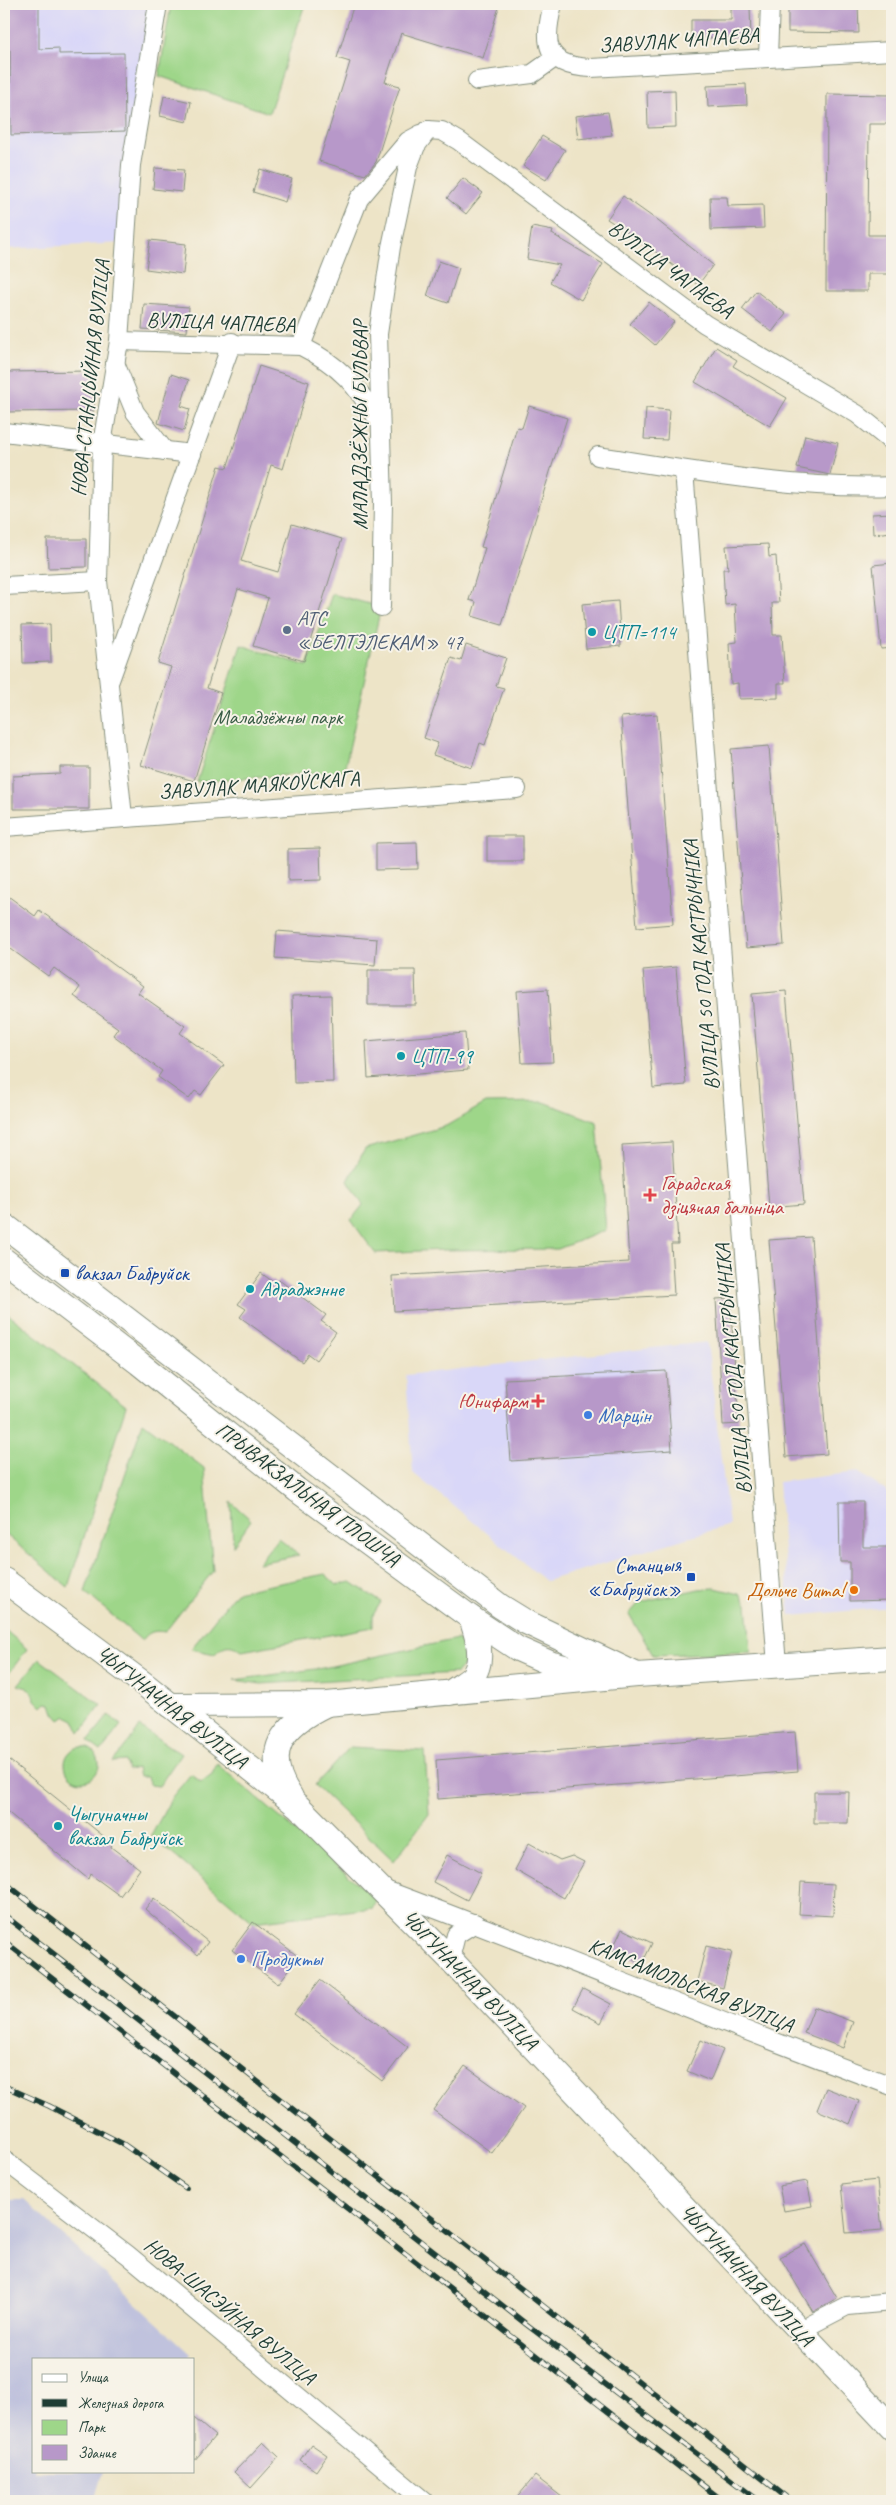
<svg xmlns="http://www.w3.org/2000/svg" width="896" height="2505" font-family="Caveat,sans-serif">
<rect width="100%" height="100%" fill="#f7f3e8"/>
<filter id="ink" filterUnits="userSpaceOnUse"><feTurbulence type="fractalNoise" baseFrequency=".02" numOctaves="2"/><feDisplacementMap in="SourceGraphic" scale="10" xChannelSelector="R" yChannelSelector="G"/><feConvolveMatrix kernelMatrix="1 2 1 2 8 2 1 2 1" color-interpolation-filters="sRGB"/></filter>
<filter id="wash" filterUnits="userSpaceOnUse"><feTurbulence type="fractalNoise" baseFrequency=".0096" numOctaves="4" result="noise"/><feDisplacementMap in="SourceGraphic" scale="20" xChannelSelector="R" yChannelSelector="G"/><feGaussianBlur stdDeviation="1.12" result="paint"/><feColorMatrix in="noise" values="0 0 0 0 0 0 0 0 0 0 0 0 0 0 0 0 0 1.4 0 .05"/><feComposite in="paint" operator="in"/></filter>
<g filter="url(#wash)">
<rect width="100%" height="100%" fill="#ede4c7"/>
<g fill="#d9d7f8">
<path d="M4,4H153L122,243L4,249Z"/>
<path d="M707,1342L729,1525L546,1581L413,1473L406,1375Z"/>
<path d="M858,1472L892,1495V1607L790,1616L778,1482Z"/>
</g>
<path fill="#c0c2dd" d="M4,2200H24L191,2354L187,2359H34V2471H103L94,2501H4Z"/>
<g fill="#9ed689" stroke="#5e8a5e">
<path d="M171,4H305L269,113L159,76Z"/>
<path d="M332,594L381,607L344,771L197,782L241,645L307,666Z"/>
<path d="M544,1102L597,1122L606,1230L558,1249L443,1250L375,1253L351,1220L363,1205L348,1181L365,1149L446,1126L486,1103Z"/>
<path d="M4,1311L126,1406L68,1587L4,1533Z"/>
<path d="M143,1422L204,1468L213,1571L165,1632C153,1630 148,1632 142,1641L85,1592Z"/>
<path d="M231,1502L251,1520L233,1546Z"/>
<path d="M278,1538L299,1555L258,1563Z"/>
<path d="M325,1574L337,1585L351,1582L381,1602L373,1615V1627L242,1651C230,1643 224,1644 215,1654L191,1649L236,1592Z"/>
<path d="M715,1588L740,1594L747,1604L751,1652L653,1655L629,1614L640,1602L699,1589Z"/>
<path d="M4,1629L27,1649L6,1677L4,1676Z"/>
<path d="M457,1639L466,1646V1662L457,1673L261,1684L234,1680L323,1668Z"/>
<path d="M39,1659L101,1705L80,1733L74,1720L66,1716L60,1720L54,1713L51,1704L46,1703L42,1707L35,1700C33,1687 28,1689 18,1685Z"/>
<path d="M109,1715L121,1725L101,1751L88,1741Z"/>
<path d="M140,1727L181,1754L159,1786L150,1785L147,1777H139L137,1768L128,1770L125,1761L113,1762Z"/>
<path d="M350,1747L425,1751L429,1814L394,1861L315,1785Z"/>
<circle cx="82" cy="1764" r="17"/>
<path d="M217,1764L376,1899L373,1908L253,1922L151,1836L172,1797L191,1774L201,1782L212,1774Z"/>
</g>
<g id="blocks">
<g fill="#b798c9">
<path d="M4,4H39V49L59,48V54L124,53L125,131L11,135L10,50H4Z"/>
<path d="M354,4H500L483,58L401,33L385,82L400,86L376,162L365,175L319,161L350,62L337,58Z"/>
<path d="M788,4H858L859,33L788,32Z"/>
<path d="M750,7L751,38H691V20H731V8Z"/>
<path d="M746,84L747,105L708,107L707,86Z"/>
<path d="M675,90L676,127L648,128L647,91Z"/>
<path d="M827,94L892,95V124H869L868,235H892V274H868V291H826Z"/>
<path d="M164,96L191,102L187,122L160,116Z"/>
<path d="M608,112L612,135L578,139L575,116Z"/>
<path d="M542,136L565,150L546,180L523,166Z"/>
<path d="M155,168L184,170L182,192L153,189Z"/>
<path d="M260,169L292,179L285,202L253,192Z"/>
<path d="M463,178L483,193L466,214L447,198Z"/>
<path d="M623,196L658,221L713,265L698,285L643,242L607,219Z"/>
<path d="M710,197H727L728,206L763,205L764,228L711,230Z"/>
<path d="M532,227L553,231L552,234L603,264L581,300L550,282L560,265L527,259Z"/>
<path d="M150,240L186,244L183,274L146,269Z"/>
<path d="M439,261L459,268L448,303L427,296Z"/>
<path d="M756,291L786,314L772,332L742,309Z"/>
<path d="M649,302L674,322L655,345L630,324Z"/>
<path d="M144,304L189,307L187,332L142,329Z"/>
<path d="M716,347L737,360L733,366L787,398L770,426L695,382Z"/>
<path d="M259,366L309,382L283,469L271,465L241,561L278,572L292,524L342,539L304,661L253,646L268,598L238,589L207,688L221,693L194,781L141,765L171,667L158,663L219,466L227,468Z"/>
<path d="M94,371V411L4,412V372Z"/>
<path d="M171,374L189,380L181,406L190,409L184,431L158,423Z"/>
<path d="M529,406L567,418L502,625L472,616L476,602L469,600L485,548L481,547L517,427L522,428Z"/>
<path d="M646,408L669,410L667,440L644,439Z"/>
<path d="M805,435L838,443L830,475L797,468Z"/>
<path d="M892,513V532L873,534L872,514Z"/>
<path d="M47,539H86V567L48,568Z"/>
<path d="M768,544L769,557L776,556L779,603H772L773,635H782L785,683H778V698L739,699L738,683L731,684L729,643L737,642L735,604L725,605L723,569H728L726,546Z"/>
<path d="M892,563V648L881,649L873,565Z"/>
<path d="M618,601L621,646L586,649L582,604Z"/>
<path d="M50,624L51,662L23,663L22,625Z"/>
<path d="M466,645L506,658L496,686L504,688L485,745L480,743L472,768L433,755L438,743L424,738L451,658L461,661Z"/>
<path d="M657,714L673,924L637,927L621,717Z"/>
<path d="M769,746L784,945L746,948L731,749Z"/>
<path d="M60,767H89V809H13V776L60,774Z"/>
<rect x="487" y="836" width="36" height="25"/>
<path d="M417,842L418,869L376,870V843Z"/>
<path d="M320,848L321,880L288,881V849Z"/>
<path d="M4,893L35,916L39,910L143,986L138,993L185,1026L180,1033L224,1065L201,1095L195,1091L189,1099L158,1077L162,1071L113,1035L118,1028L74,996L80,987L54,968L48,976L4,944Z"/>
<path d="M277,931L377,939L375,965L275,958Z"/>
<path d="M676,967L686,1085L653,1088L643,970Z"/>
<path d="M368,970H415L416,1005H368Z"/>
<path d="M548,989L553,1062L522,1063L517,991Z"/>
<path d="M786,991L804,1204L769,1207L752,994Z"/>
<path d="M331,995L333,1082L294,1083L292,996Z"/>
<path d="M465,1033L468,1070L368,1078L366,1041Z"/>
<path d="M672,1142L678,1244H671L674,1295L394,1311L392,1276L629,1262L622,1145Z"/>
<path d="M811,1237L827,1454L786,1457L769,1240Z"/>
<path d="M261,1273L276,1284L279,1280L326,1315L321,1321L336,1332L316,1360L308,1354L302,1362L240,1317L246,1309L238,1304Z"/>
<path d="M730,1298L739,1424L723,1425L716,1299Z"/>
<path d="M666,1371L672,1450L511,1461L505,1379Z"/>
<path d="M839,1502H863V1547H892V1600L850,1601V1562H840Z"/>
<path d="M795,1732L798,1771L438,1799L436,1760Z"/>
<path d="M4,1756L112,1843L111,1847L140,1869L120,1896L90,1874L88,1879L4,1809Z"/>
<path d="M814,1792H849L848,1823H814Z"/>
<path d="M529,1843L560,1860L572,1856L584,1862L564,1898L515,1870Z"/>
<path d="M447,1855L481,1873L467,1900L433,1882Z"/>
<path d="M801,1882L834,1884L833,1916L799,1914Z"/>
<path d="M154,1898L208,1942L198,1955L145,1909Z"/>
<path d="M253,1922L299,1957L278,1984L232,1950Z"/>
<path d="M622,1929L652,1943L642,1964L612,1950Z"/>
<path d="M706,1946L732,1952L723,1988L697,1981Z"/>
<path d="M320,1980L408,2047L382,2081L294,2014Z"/>
<path d="M583,1989L611,2004L601,2023L573,2008Z"/>
<path d="M814,2007L853,2022L843,2048L804,2033Z"/>
<path d="M701,2040L723,2050L710,2081L687,2071Z"/>
<path d="M465,2066L524,2108L492,2153L433,2110Z"/>
<path d="M826,2088L859,2101L850,2124L817,2110Z"/>
<path d="M877,2180L882,2230L846,2233L841,2184Z"/>
<path d="M807,2181L812,2206L784,2211L779,2186Z"/>
<path d="M805,2244L837,2298L813,2312L780,2257Z"/>
<path d="M194,2418L215,2436L194,2461Z"/>
<path d="M263,2442L279,2457L251,2488L234,2472Z"/>
<path d="M311,2444L327,2455L316,2471L300,2460Z"/>
<path d="M535,2476L567,2501H514Z"/>
</g>
</g>
</g>
<g filter="url(#ink)">
<use href="#blocks" fill-opacity="0" stroke="#86907e" stroke-width="1"/>
<g fill="none" stroke-linecap="round" stroke-linejoin="round">
<g stroke="#86907e" stroke-width="20">
<g id="street">
<path d="M553,4C543,43 544,66 591,68L892,51"/>
<path d="M768,57L770,4"/>
<path d="M477,81L532,74L556,57"/>
<path d="M428,130L442,131L459,141L705,324L857,414L892,442"/>
<path d="M119,341L301,346C341,366 355,384 379,421"/>
<path d="M301,346L359,199L408,141L421,134"/>
<path d="M115,363L135,412L165,451"/>
<path d="M4,432L192,454"/>
<path d="M598,456C693,471 797,490 892,486"/>
<path d="M684,470L777,1665"/>
<path d="M4,586L98,581"/>
<path d="M381,607L383,503L378,334L391,247L408,167L416,146L428,130"/>
<path d="M110,680L232,342"/>
<path d="M123,817L98,581L102,444L119,341L131,165L158,4"/>
<path d="M4,827L517,789"/>
<path d="M385,1890C555,1953 722,2024 892,2086"/>
<path d="M450,1959L456,1935L475,1923"/>
<path d="M4,2160L128,2255L424,2501"/>
<path d="M799,2331L847,2306L892,2302"/>
</g>
</g>
<g stroke="#86907e" stroke-width="26">
<g id="secondary">
<path d="M4,1225L500,1606L526,1622L637,1675"/>
<path d="M4,1260L139,1363L297,1490L471,1618L518,1649L552,1664L580,1671L620,1674"/>
<path d="M4,1580L144,1684L298,1806L450,1959L892,2428"/>
<path d="M450,1693C457,1687 468,1682 473,1676C485,1659 477,1636 471,1618"/>
<path d="M170,1705L327,1704L637,1675L892,1658"/>
<path d="M291,1797C260,1752 283,1725 325,1705"/>
</g>
</g>
<use href="#street" stroke="#fff" stroke-width="18"/>
<use href="#secondary" stroke="#fff" stroke-width="24"/>
<g stroke="#1f3d34" stroke-width="5.5">
<g id="rail">
<path d="M4,1882L791,2501"/>
<path d="M4,1915L526,2324L759,2501"/>
<path d="M4,1941L723,2501"/>
<path d="M4,2086L49,2106L123,2144L186,2188"/>
</g>
</g>
<use href="#rail" stroke="#f7f3e8" stroke-width="4" stroke-dasharray="11" stroke-linecap="butt"/>
</g>
</g>
<circle fill="#5c6f8a" stroke="#f7f3e8" stroke-width="2" cx="287" cy="630" r="5"/>
<g fill="#0f9aa8" stroke="#f7f3e8" stroke-width="2">
<circle cx="592" cy="632" r="5"/>
<circle cx="401" cy="1056" r="5"/>
<circle cx="250" cy="1289" r="5"/>
<circle cx="58" cy="1826" r="5"/>
</g>
<g fill="#e0444e" stroke="#f7f3e8" stroke-width="2">
<path d="M647.5 1187.5h5v5h5v5h-5v5h-5v-5h-5v-5h5z"/>
<path d="M535.5 1393.5h5v5h5v5h-5v5h-5v-5h-5v-5h5z"/>
</g>
<g fill="#1a4fb4" stroke="#f7f3e8" stroke-width="2">
<rect x="60" y="1268" width="10" height="10" rx="2.5"/>
<rect x="686" y="1572" width="10" height="10" rx="2.5"/>
</g>
<g fill="#3f7fe0" stroke="#f7f3e8" stroke-width="2">
<circle cx="588" cy="1415" r="5"/>
<circle cx="241" cy="1959" r="5"/>
</g>
<circle fill="#e8710a" stroke="#f7f3e8" stroke-width="2" cx="854" cy="1590" r="5"/>
<g text-anchor="middle" dominant-baseline="central" stroke-width="4" stroke-linejoin="round" paint-order="stroke">
<g font-size="21" fill="#1f3d34" stroke="#f7f3e8">
<text transform="translate(679 40) rotate(-4)">ЗАВУЛАК ЧАПАЕВА</text>
<text transform="translate(671 269) rotate(36)">ВУЛІЦА ЧАПАЕВА</text>
<text transform="translate(221 322) rotate(2)">ВУЛІЦА ЧАПАЕВА</text>
<text transform="translate(90 378) rotate(-84)">НОВА-СТАНЦЫЙНАЯ ВУЛІЦА</text>
<text transform="translate(360 425) rotate(-90)">МАЛАДЗЁЖНЫ БУЛЬВАР</text>
<text transform="translate(259 785) rotate(-4)">ЗАВУЛАК МАЯКОЎСКАГА</text>
<text transform="translate(701 965) rotate(-95)">ВУЛІЦА 50 ГОД КАСТРЫЧНІКА</text>
<text transform="translate(733 1369) rotate(-95)">ВУЛІЦА 50 ГОД КАСТРЫЧНІКА</text>
<text transform="translate(308 1494) rotate(37)">ПРЫВАКЗАЛЬНАЯ ПЛОШЧА</text>
<text transform="translate(172 1707) rotate(38)">ЧЫГУНАЧНАЯ ВУЛІЦА</text>
<text transform="translate(470 1980) rotate(46)">ЧЫГУНАЧНАЯ ВУЛІЦА</text>
<text transform="translate(691 1985) rotate(22)">КАМСАМОЛЬСКАЯ ВУЛІЦА</text>
<text transform="translate(747 2275) rotate(47)">ЧЫГУНАЧНАЯ ВУЛІЦА</text>
<text transform="translate(230 2311) rotate(40)">НОВА-ШАСЭЙНАЯ ВУЛІЦА</text>
</g>
<g font-size="21" fill="#4e5e75" stroke="#f7f3e8" text-anchor="start">
<text x="297" y="618">АТС<tspan x="297" dy="24">«БЕЛТЭЛЕКАМ» 47</tspan></text>
</g>
<g font-size="21" fill="#0d838f" stroke="#f7f3e8" text-anchor="start">
<text x="602" y="632">ЦТП=114</text>
<text x="411" y="1056">ЦТП-99</text>
<text x="260" y="1289">Адраджэнне</text>
<text x="68" y="1814">Чыгуначны<tspan x="68" dy="24">вакзал Бабруйск</tspan></text>
</g>
<g font-size="21" fill="#385c45" stroke="#f7f3e8">
<text x="278" y="717">Маладзёжны парк</text>
</g>
<g font-size="21" fill="#be3a42" stroke="#f7f3e8" text-anchor="start">
<text x="661" y="1183">Гарадская<tspan x="661" dy="24">дзіцячая бальніца</tspan></text>
<text x="528" y="1401" text-anchor="end">Юнифарм</text>
</g>
<g font-size="21" fill="#164399" stroke="#f7f3e8" text-anchor="start">
<text x="75" y="1273">вакзал Бабруйск</text>
<text x="681" y="1565" text-anchor="end">Станцыя<tspan x="681" dy="24">«Бабруйск»</tspan></text>
</g>
<g font-size="21" fill="#366cbe" stroke="#f7f3e8" text-anchor="start">
<text x="598" y="1415">Марцін</text>
<text x="251" y="1959">Продукты</text>
</g>
<g font-size="21" fill="#c56008" stroke="#f7f3e8" text-anchor="end">
<text x="844" y="1590">Дольче Вита!</text>
</g>
</g>
<rect width="896" height="2505" fill="none" stroke="#f7f3e8" stroke-width="20"/>
<rect x="32" y="2358" width="162" height="115" fill="#f7f3e8" stroke="#a1aaa0"/>
<rect x="42" y="2374" width="25" height="8" fill="#ffffff" stroke="#a1aaa0"/>
<text x="78" y="2382" font-size="15" fill="#1f3d34">Улица</text>
<rect x="42" y="2399" width="25" height="8" fill="#1f3d34" stroke="#a1aaa0"/>
<text x="78" y="2408" font-size="15" fill="#1f3d34">Железная дорога</text>
<rect x="42" y="2420" width="25" height="15" fill="#9ed689" stroke="#a1aaa0"/>
<text x="78" y="2432" font-size="15" fill="#1f3d34">Парк</text>
<rect x="42" y="2445" width="25" height="15" fill="#b798c9" stroke="#a1aaa0"/>
<text x="78" y="2458" font-size="15" fill="#1f3d34">Здание</text>
</svg>
